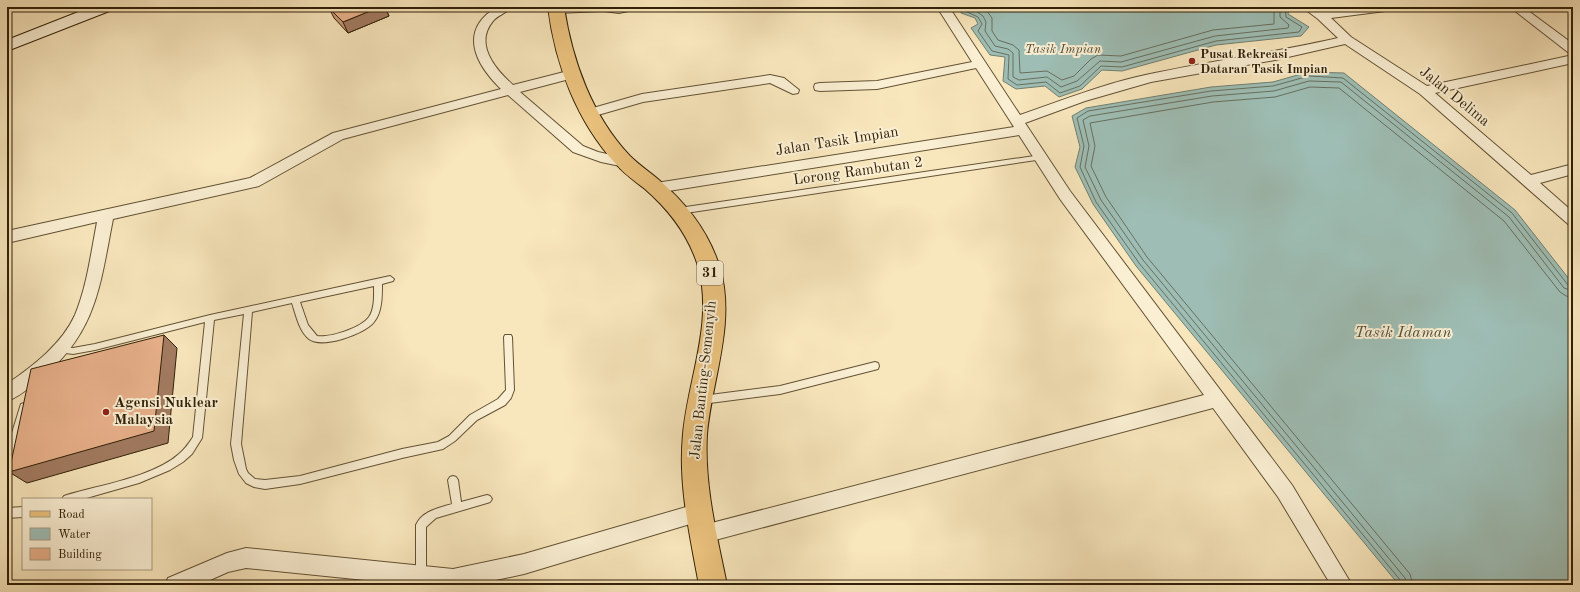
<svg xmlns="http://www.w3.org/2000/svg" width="1580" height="592" font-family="'Old Standard TT',serif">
<rect width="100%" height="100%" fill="#f8e6bc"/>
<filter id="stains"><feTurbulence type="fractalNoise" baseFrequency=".005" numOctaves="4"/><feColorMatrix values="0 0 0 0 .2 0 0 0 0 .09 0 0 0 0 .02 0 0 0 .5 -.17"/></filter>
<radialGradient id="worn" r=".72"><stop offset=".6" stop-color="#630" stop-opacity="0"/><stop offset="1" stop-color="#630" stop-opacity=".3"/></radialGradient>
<g fill="#9ebeb5" stroke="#727f6f">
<path d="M960,7H1289L1288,14L1309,27L1301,36L1216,45L1122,71L1102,70L1082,89L1059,97L1045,86L1016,89L1003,81L1005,57L990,55L971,28L978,24L975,18L961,13Z"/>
<path d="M1308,72L1344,73L1515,210L1573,284V585H1399L1136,266L1093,204L1075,167L1080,147L1072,116L1086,108L1211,87L1273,82Z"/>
</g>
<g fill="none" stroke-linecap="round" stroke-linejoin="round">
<g stroke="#686f5e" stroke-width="1">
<path d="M964,7L965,11L978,17L982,24L978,31L992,51L1009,55L1008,79L1017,85L1046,82L1060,93L1080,86L1101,66L1122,67L1216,41L1299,32L1302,27L1286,17L1285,7"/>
<path d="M970,7L983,16L986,22L985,31L995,46L1008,49L1013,53V77L1019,80L1047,77L1061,87L1077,81L1100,61L1121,62L1215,36L1288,28L1289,25L1280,17V7"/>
<path d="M984,7L992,18V31L998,40L1013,45L1019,50L1020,73L1047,71L1062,80L1074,76L1091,59L1098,55L1121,56L1213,30L1274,24V7"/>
<path d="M1402,585L1401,581L1139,263L1096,202L1080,167L1084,146L1077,118L1088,111L1211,91L1273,86L1309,76L1343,78L1512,213L1568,285L1573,286"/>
<path d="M1407,585L1405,578L1143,260L1101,200L1085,167L1089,146L1083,120L1090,116L1212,96L1274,91L1309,81L1341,82L1509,217L1564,288L1573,291"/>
<path d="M1413,585L1410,574L1147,257L1106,197L1091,166L1095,146L1090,123L1213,102L1275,97L1310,87L1339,88L1504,221L1560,292L1566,296L1573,297"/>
</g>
<g stroke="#635234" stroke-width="2">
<g id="service">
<path d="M323,7H331L324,11H320V9Z"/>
<path d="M1041,155H1043L1044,157L1043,159L679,214L675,211L679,208Z"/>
<path d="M390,276L394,279L393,281L382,284C382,297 382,312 374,322C365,334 322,349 309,339C299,331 296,315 292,303L252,312L241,444L246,469L248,473L255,479L265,480L300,476L402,449L438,442L449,436L470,415L498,399L506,390L504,337L505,335H511L512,337L514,390L511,398L505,405L477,420L455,441L443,449L402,458L300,484L265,489L254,487L246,483L239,474L234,460L231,444L244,314L214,320L202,438L192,454L183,462L170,470L139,483L83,499H62L64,496L67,495C100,485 153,477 179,454C185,449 189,443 193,437L205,322L95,350L73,354L58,352L57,350L58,348L61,347L73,348L95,344L210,315ZM374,286C374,295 375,308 369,317C361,328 330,338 317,336L308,325L300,302Z"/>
<path d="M875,362L878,363L879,366L878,369L780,394L702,404L699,403L698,400L699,397L702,396L780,386Z"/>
<path d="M24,403L27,404L28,407L12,465L10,468L7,469V449L20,407L21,404Z"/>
<path d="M453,476L456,477L458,480L461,502L487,495L490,496L492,499L490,502L487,503L436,518L426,527V575L425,579L421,580L417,579L416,575V525C422,511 439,508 452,504L448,480L450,477Z"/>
<path d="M23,507V517L7,518V508Z"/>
<path d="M377,567L381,569L382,572L378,585H368L373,569Z"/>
</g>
</g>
<g stroke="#635234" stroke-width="2">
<g id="minor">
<path d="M7,7H16L14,9L7,12Z"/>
<path d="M497,7H511C507,13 498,15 493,21C474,44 495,69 513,85L572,70L577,71L578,74L577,77L520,92L583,146L598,152L630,159L632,162L630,165L625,167L601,162L573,152L508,95L343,139L259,186L113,219C100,285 97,333 40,379C30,387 19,397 7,401V384C33,366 62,344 75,315C87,286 91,253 97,222L7,243V231L250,178L333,133L501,89C475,64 458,30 497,7Z"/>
<path d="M552,7H639L637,9L619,13L603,11L557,13L553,12L551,9Z"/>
<path d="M937,7H949L1020,115C1063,100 1106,83 1150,74C1213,61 1276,52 1338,38L1318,19L1302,7H1316L1324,12L1360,7H1391L1385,11L1331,18L1351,37L1427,86L1573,55V63L1435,93L1531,175L1573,164V174L1540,183L1573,212V225L1568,224L1420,94L1345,44L1275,60L1151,82L1085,101L1025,123L1070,191L1292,485L1352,585H1331L1278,497L1213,408L704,543L697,541L694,534L697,527L704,525L1204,395L1060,199L1019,135L656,193L651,192L649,188L651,184L656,183L1014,127L976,68L877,89L820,91L815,90L814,87L815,84L820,83L877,81L972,62Z"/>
<path d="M1510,7H1523L1573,44V54L1569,53Z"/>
<path d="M770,75L784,78L799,90L798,93L793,94L770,83L643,102L591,117L586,116L584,113L586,110L642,94Z"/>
<path d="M700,503L707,506L710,512L707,518L700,521L524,574L472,585H414L246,568L228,572L199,585H165L168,578L227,553L246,548L453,569L524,554Z"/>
</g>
</g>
<g stroke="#312007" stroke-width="2">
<path id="secondary" d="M91,7H114L112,10L7,51V40Z"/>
</g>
<g stroke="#312007" stroke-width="2">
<path id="primary" d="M548,7H564C572,60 592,116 630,156C639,165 650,172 659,180C687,204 709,232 720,268C736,323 712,379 707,434C704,485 717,536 727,585H699C690,536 678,485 683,434C688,379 714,322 698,266C688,234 669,210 645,189C635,181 624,174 616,164C577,122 555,64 548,7Z"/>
</g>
<use href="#service" fill="#faefd3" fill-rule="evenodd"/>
<use href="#minor" fill="#faefd3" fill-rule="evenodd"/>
<use href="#secondary" fill="#faefd3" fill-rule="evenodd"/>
<use href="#primary" fill="#ecc37e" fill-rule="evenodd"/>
</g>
<path fill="#c79777" stroke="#312007" d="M331,7H385L389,16L348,33L334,18L329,8Z"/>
<g fill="#a27b61" stroke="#312007">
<path d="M380,7H385L389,16L348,33L343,22Z"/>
<path d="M164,335L177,348L168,443L27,483L9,472Z"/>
</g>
<g fill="#e7b08a" stroke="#312007">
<path d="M331,7H380L343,22L329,8Z"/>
<path d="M164,335L154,431L9,472L31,369Z"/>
</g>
<g fill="#8f2418" stroke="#faefd3" stroke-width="1.5">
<circle cx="1192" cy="61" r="4"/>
<circle cx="106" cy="412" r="4"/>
</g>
<g text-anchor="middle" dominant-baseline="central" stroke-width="4" stroke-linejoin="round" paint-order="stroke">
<g font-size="13" font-style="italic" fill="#524f3b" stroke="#faefd3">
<text x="1063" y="49">Tasik Impian</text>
</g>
<g font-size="13" font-weight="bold" fill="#312007" stroke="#faefd3" text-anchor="start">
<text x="1200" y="54">Pusat Rekreasi<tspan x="1200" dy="15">Dataran Tasik Impian</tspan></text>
</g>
<rect fill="#faefd3" stroke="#6d5e44" stroke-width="1" x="697" y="261" width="26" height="24" rx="3"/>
<g font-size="14" font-weight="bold" fill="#312007">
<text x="710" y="273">31</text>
</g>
<g font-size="15" fill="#312007" stroke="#faefd3">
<text transform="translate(1454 97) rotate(39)">Jalan Delima</text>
<text transform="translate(837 142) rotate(-9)">Jalan Tasik Impian</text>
<text transform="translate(858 172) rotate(-8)">Lorong Rambutan 2</text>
<text transform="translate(704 380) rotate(-84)">Jalan Banting-Semenyih</text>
</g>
<g font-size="15" font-weight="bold" fill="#312007" stroke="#faefd3" text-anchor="start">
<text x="114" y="403">Agensi Nuklear<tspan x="114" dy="17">Malaysia</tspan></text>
</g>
<g font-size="16" font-style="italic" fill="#524f3b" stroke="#faefd3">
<text x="1403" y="333">Tasik Idaman</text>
</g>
</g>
<rect width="1580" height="592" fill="none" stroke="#f8e6bc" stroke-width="24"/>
<rect x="8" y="8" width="1564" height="576" fill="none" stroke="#312007" stroke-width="2"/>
<rect x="12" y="12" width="1556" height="568" fill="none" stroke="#312007"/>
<rect x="22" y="498" width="130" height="72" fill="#faefd3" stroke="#aa9c81"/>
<rect x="30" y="511" width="20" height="6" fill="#ecc37e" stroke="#aa9c81"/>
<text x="58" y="518" font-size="12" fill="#312007">Road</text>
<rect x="30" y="528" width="20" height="12" fill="#9ebeb5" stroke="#aa9c81"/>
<text x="58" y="538" font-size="12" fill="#312007">Water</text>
<rect x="30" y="548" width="20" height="12" fill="#e7b08a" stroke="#aa9c81"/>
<text x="58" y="558" font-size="12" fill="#312007">Building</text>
<rect width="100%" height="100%" filter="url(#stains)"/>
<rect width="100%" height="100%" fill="url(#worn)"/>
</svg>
